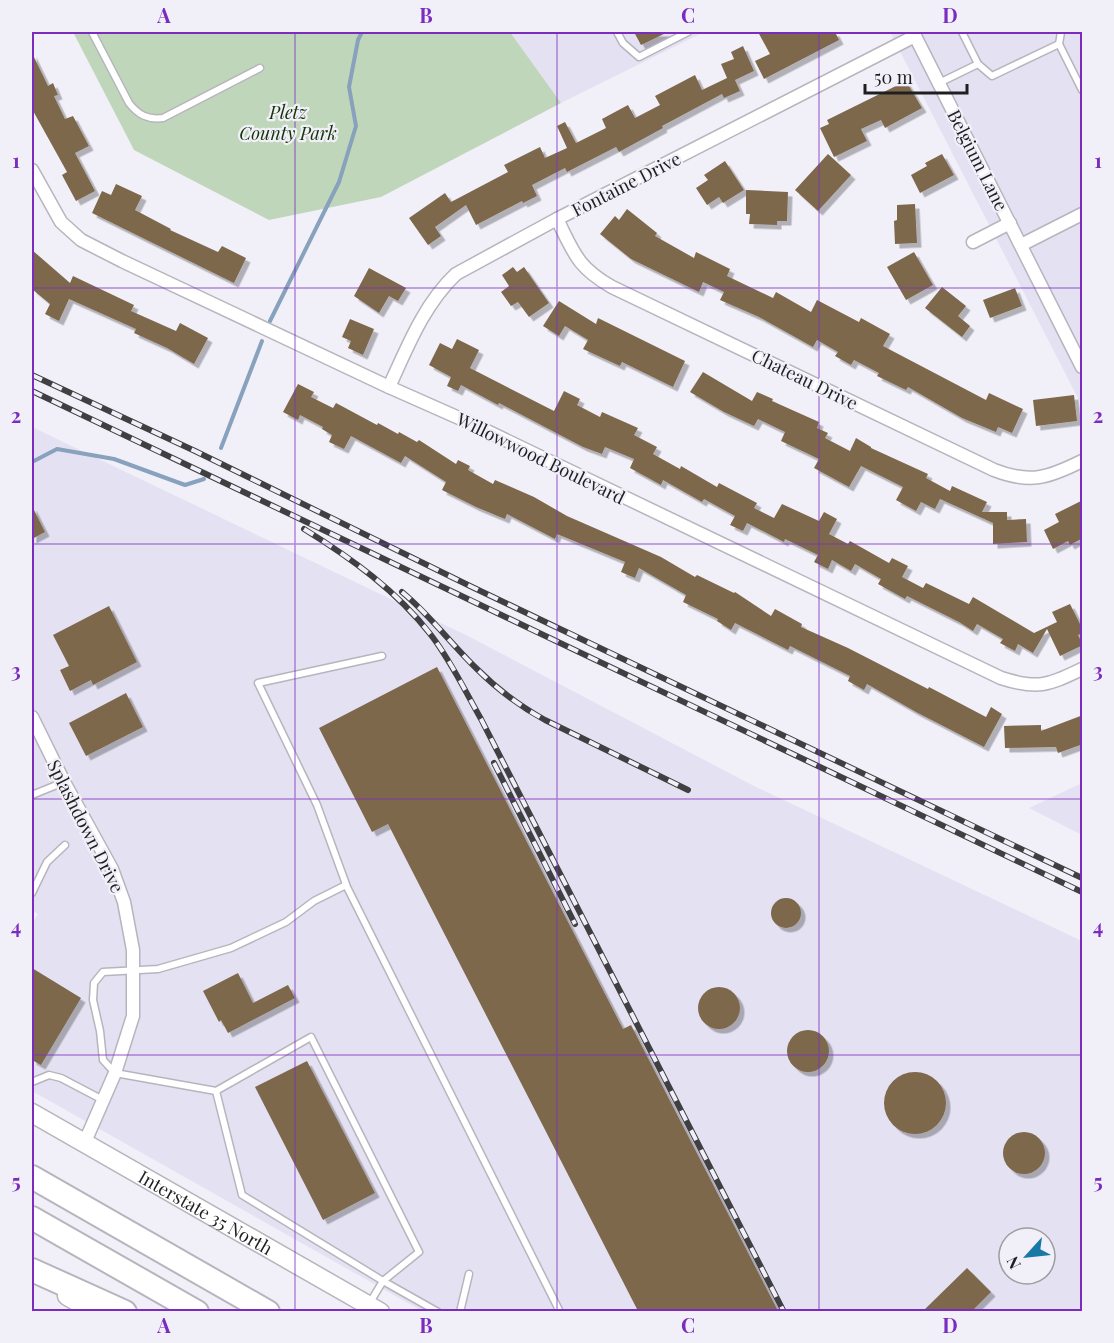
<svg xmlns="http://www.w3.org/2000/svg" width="1114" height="1343" font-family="'Playfair Display',serif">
<defs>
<filter id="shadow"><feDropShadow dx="4.5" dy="4.5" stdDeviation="0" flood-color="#0004"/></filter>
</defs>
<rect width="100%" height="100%" fill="#f1f0f9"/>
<g fill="#e4e2f2" fill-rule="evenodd">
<path d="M510,32H704L561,103Z"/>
<path d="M890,32H1082V406Z"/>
<path d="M32,427L468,636L754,786L1082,941V1311H422L32,1091V924L38,914L32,910ZM1009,1238H1045V1274H1009Z"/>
<path d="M1082,783V835L1029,808Z"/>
</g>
<path fill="#c0d6ba" d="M73,32H510L561,103L381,197L269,220L134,150Z"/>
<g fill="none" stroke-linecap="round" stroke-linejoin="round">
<g stroke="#88a1bc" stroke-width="4">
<path d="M270,321L339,182L356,126L349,87L358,40L362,32"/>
<path d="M221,448L262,341"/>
<path d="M32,462L57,449L114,459L185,485L204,479"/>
</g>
</g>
<g fill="#7e674c" filter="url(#shadow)">
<path d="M634,32H668L641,45Z"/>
<path d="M758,32H835L839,40L764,79L755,61L770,54Z"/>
<path d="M743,46L754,71L735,80L740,91L724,98L722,94L662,126L663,128L619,152L616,147L567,172L565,168L532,185L537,196L523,203L522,201L476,225L466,205L435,227L441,236L428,245L409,218L445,193L451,202L508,172L504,165L540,147L545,158L567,148L557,126L565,122L576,143L606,128L602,119L628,105L635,118L660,105L655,96L695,75L702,90L727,78L721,64L734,59L731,52Z"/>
<path d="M32,53L48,86L53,83L58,95L54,96L65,119L73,116L89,146L75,153L95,191L76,201L62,175L67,172L32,109Z"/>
<path d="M906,81L922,108L885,128L881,120L861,129L867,141L834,157L820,128L829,124L827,120Z"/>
<path d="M828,154L851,175L818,211L795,190Z"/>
<path d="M942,154L954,175L920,193L911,175L927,166L925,163Z"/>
<path d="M725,161L744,190L723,203L719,197L707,205L696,188L708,180L704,175Z"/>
<path d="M116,184L142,196L135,210L171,229L170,230L218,252L222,246L246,258L234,283L92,213L102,191L111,195Z"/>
<path d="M746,190L788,192L787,221H777V225L749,224L750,214H746Z"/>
<path d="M915,204L917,243L895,244L894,221L897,220V205Z"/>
<path d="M627,209L657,233L655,236L694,258L696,252L730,269L727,276L773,298L776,292L811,312L817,300L859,322L861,318L890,334L883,346L986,400L989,393L1023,409L1012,433L998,427L996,432L962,418L908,387L906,390L877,376L879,373L854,360L851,365L835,356L838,352L817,340L813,347L759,317L720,300L724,292L703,282L699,292L631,259L600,234L615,216L619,220Z"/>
<path d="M32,250L70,283L73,276L134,305L131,311L176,331L180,323L208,338L194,364L167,348L134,333L136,329L69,299L59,321L45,314L50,304L32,289Z"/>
<path d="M914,252L933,285L906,300L887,267Z"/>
<path d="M513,267L517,272L524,267L549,303L529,317L518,302L511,306L501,292L509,286L502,275Z"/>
<path d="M369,268L406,288L398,301L389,296L379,313L354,296Z"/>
<path d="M942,287L966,306L958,316L970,326L962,337L925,308Z"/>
<path d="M1015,288L1022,306L990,318L983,300Z"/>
<path d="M559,301L596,324L598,318L685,361L673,387L622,362L620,366L583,349L588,340L565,326L559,336L543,326Z"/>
<path d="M350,319L374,329L363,355L348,348L351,341L342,337Z"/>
<path d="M457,339L479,350L470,368L554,411L564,391L580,399L577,405L600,417L602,412L638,428L634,435L657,447L653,454L680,469L681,466L717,487L719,483L757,503L754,508L774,518L782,504L819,521L824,512L837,519L829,534L848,544L850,541L889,563L892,558L908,566L902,577L923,588L926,583L969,604L973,597L1034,633L1057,622L1052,612L1070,604L1083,630V633L1078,635L1083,645L1060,656L1047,629L1033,653L1018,644L1015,651L1000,643L1003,639L977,624L973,631L959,622L907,596L905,599L878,584L881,579L855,564L851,571L832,560L828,569L814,562L818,555L785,539L784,542L747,523L743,531L730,525L735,516L704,499L702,502L663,480L661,485L630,468L634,459L605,447L602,454L583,447L499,403L498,405L461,385L458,391L447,386L451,377L429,365L440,343L452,349Z"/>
<path d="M703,372L752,401L757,392L773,399L772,401L819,422L817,428L828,433L825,438L850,451L856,438L871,447V448L928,474L926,478L950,491L952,486L987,502L982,512H1007V520L1026,519L1027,542L993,544V523L940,499L935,509L921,502L916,511L896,500L903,487L861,466L849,487L814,468L819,459L781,441L785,432L758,419L754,426L724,412L690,392Z"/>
<path d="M298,384L314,392L311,397L333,408L336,403L377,425L378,423L398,434L399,432L417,442L419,440L456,464L458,460L470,466L468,470L493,484L495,480L534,497L567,516L661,557L695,577L697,575L734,593L735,592L771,616L775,609L802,624L801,627L848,648L928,689L929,687L986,717L991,707L1002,714L984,747L916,712L867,684L864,690L848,681L850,676L790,646L788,650L735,623L731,630L717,621L718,619L683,602L686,595L639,568L635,578L621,572L625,562L557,534L555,539L507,514L505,519L476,507L442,490L446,482L405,456L401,463L351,436L344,449L329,442L332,435L322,429L323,427L300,415L298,420L283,412Z"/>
<path d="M1074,395L1077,421L1036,426L1033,400Z"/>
<path d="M1083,500V538L1070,545L1068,541L1053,549L1044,530L1059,522L1055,514Z"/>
<path d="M32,506L45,532L32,539Z"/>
<path d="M109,606L137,662L93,685L91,680L70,691L60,670L69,666L53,635Z"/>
<path d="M437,667L623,1029L631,1025L778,1311H638L388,824L372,832L319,728Z"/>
<path d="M126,693L143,727L86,756L69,723Z"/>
<path d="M1083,715V744L1058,753L1056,747L1005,748L1004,726L1041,725V731Z"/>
<circle cx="786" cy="913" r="15"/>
<path d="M32,968L81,998L41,1065L32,1060Z"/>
<path d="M238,973L253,1003L288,985L295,998L228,1033L221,1020L219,1022L203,991Z"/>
<circle cx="719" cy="1008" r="21"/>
<circle cx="808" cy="1051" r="21"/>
<path d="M307,1061L375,1193L323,1220L255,1087Z"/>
<circle cx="915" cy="1103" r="31"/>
<circle cx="1024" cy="1153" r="21"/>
<path d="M967,1268L991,1292L972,1311H923Z"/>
</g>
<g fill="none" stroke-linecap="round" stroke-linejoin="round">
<g stroke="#b6b5bd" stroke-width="9">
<g id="lane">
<path d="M92,32L129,103C138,115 148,120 163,118L260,68"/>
<path d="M617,32L623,43L639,57L688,32"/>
<path d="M1059,44L1082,90"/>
<path d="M978,64L992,76L1059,44L1061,32"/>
<path d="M939,83L978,64L962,32"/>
<path d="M382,656L258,683L317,805L347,887L560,1312"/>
<path d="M32,795L64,782"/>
<path d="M32,893L47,862L65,845"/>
<path d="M32,1082L49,1075L61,1078L103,1100"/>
<path d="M216,1091L115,1073L103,1060L100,1031L93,1000L94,983L103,972L158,969L231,948L286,922L314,901L346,885"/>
<path d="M369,1304L383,1281L419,1252L311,1037L216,1091L242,1195L383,1281L438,1312"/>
<path d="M460,1312L469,1274"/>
</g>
</g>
<g stroke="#b6b5bd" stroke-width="15">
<g id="street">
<path d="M913,32L1082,367"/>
<path d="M32,170L61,222L81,240L122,261L389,387L468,422L1001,678C1039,690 1048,685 1082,669"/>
<path d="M557,219C574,253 577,267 612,287L994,470C1030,484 1048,478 1082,461"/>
<path d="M973,242L1010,223"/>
<path d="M1021,245L1082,214"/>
<path d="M389,387C407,348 424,304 456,274L557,219L915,36"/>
<path d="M32,717L64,782L112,869L124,902L133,950V1016L115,1073L84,1144"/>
</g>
</g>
<g stroke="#b6b5bd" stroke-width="21">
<g id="secondary">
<path id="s1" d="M32,1113L380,1312"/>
<path d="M67,1296L95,1312"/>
</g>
</g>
<g stroke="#b6b5bd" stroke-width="26">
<g id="highway">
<path d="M32,1177L268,1312"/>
<path d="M32,1218L197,1312"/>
<path d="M32,1270L125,1312"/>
</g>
</g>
<use href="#lane" stroke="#fff" stroke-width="6"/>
<use href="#street" stroke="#fff" stroke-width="12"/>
<use href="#secondary" stroke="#fff" stroke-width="18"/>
<use href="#highway" stroke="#fff" stroke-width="22"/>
<g stroke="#404043" stroke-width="6">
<g id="rail">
<path d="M32,375L195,451L470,586L1082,878"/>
<path d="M32,391L1082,892"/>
<path d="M304,529C351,558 397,591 431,635C451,661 465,691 481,719L784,1312"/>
<path d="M402,592C430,615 451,644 477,669C498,690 520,706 545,720L688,790"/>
<path d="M494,763L575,924"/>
</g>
</g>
<use href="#rail" stroke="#f1f0f9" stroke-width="4" stroke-dasharray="11" stroke-linecap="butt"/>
</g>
<path fill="none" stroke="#7b2cbf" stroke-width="1.5" stroke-opacity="0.55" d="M295,32V1312M557,32V1312M819,32V1312M32,288H1082M32,544H1082M32,799H1082M32,1055H1082"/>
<g text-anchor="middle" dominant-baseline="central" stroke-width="4.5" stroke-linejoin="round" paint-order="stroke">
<g font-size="18" font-style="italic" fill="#133407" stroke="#f1f0f9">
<text x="288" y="112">Pletz<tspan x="288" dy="21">County Park</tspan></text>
</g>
<g font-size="18" fill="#1f1f22" stroke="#f1f0f9">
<text transform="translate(978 160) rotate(63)">Belgium Lane</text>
<text transform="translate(626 184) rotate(-27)">Fontaine Drive</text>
<text transform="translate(805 379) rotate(26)">Chateau Drive</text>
<text transform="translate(541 458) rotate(26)">Willowwood Boulevard</text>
<text transform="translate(86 826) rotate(63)">Splashdown Drive</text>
<text stroke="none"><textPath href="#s1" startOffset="200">Interstate 35 North</textPath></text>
</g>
</g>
<rect width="1114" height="1343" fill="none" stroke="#f1f0f9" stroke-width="66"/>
<g transform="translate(1027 1256) rotate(243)"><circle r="28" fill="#f1f0f9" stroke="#9d9ca3" stroke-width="1.5"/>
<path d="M0-4.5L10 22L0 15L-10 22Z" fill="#1979a6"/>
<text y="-9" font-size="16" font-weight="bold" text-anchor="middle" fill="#1f1f22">N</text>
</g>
<path d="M865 84v9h102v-9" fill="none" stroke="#1f1f22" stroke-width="3"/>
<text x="874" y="84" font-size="18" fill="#1f1f22" stroke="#f1f0f9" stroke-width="4.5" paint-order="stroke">50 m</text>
<rect x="33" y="33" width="1048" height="1277" fill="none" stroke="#7b2cbf" stroke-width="2"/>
<g font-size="20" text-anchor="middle" font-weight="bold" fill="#7b2cbf">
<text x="164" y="23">A</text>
<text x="426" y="23">B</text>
<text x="688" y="23">C</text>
<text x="950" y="23">D</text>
<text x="16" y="168">1</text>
<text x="1098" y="168">1</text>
<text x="16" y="423">2</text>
<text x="1098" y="423">2</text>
<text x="16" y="678">3</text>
<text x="1098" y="678">3</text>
<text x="16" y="934">4</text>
<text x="1098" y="934">4</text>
<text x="16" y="1189">5</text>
<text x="1098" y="1189">5</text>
<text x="164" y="1333">A</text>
<text x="426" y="1333">B</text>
<text x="688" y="1333">C</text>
<text x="950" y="1333">D</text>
</g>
</svg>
